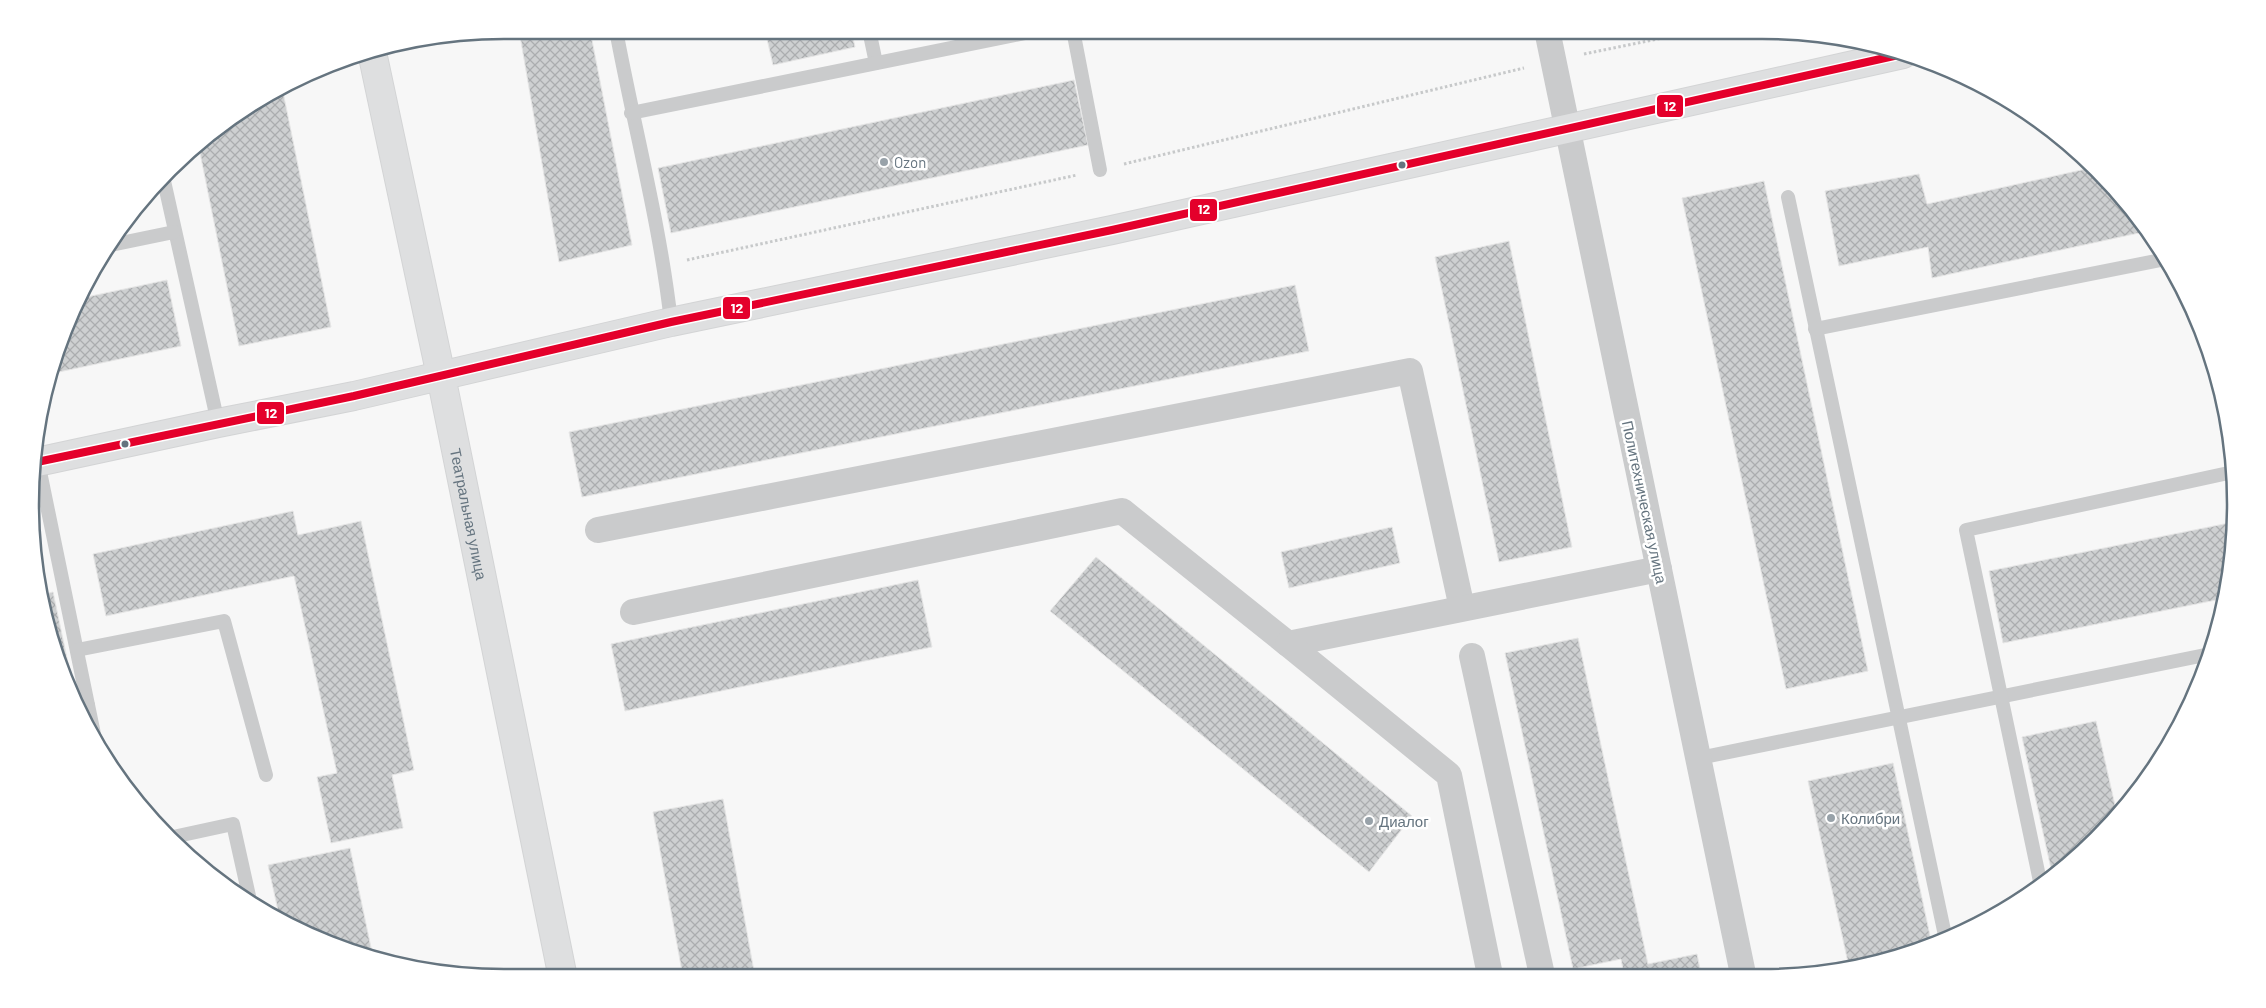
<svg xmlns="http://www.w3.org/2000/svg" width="2266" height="1008" font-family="Barlow,sans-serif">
<defs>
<pattern id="building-cross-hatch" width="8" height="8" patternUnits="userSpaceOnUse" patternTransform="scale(1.25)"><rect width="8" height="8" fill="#ced0d1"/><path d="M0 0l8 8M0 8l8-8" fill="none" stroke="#abadaf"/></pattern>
</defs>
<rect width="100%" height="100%" fill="#f7f7f7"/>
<g fill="url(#building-cross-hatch)" stroke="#e6e6e6">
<path d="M519,30H590L632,245L559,262Z"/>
<path d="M765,30H851L855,47L773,65Z"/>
<path d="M1074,80L1088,145L671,233L658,168Z"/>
<path d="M282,87L331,327L239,346L198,143L267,94Z"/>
<path d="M2095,167L2148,231L1932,278L1928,247L1839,266L1825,191L1919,174L1927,204Z"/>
<path d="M1764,181L1868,671L1786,689L1682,198Z"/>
<path d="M1509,241L1572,547L1499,562L1435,257Z"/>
<path d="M167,280L181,346L54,373L82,298Z"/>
<path d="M1295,285L1309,351L582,497L569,432Z"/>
<path d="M293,511L298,535L361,521L414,770L392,775L403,828L331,843L317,777L337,773L294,576L106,616L93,554Z"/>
<path d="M2234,522L2226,598L2003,643L1989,571Z"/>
<path d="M1392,527L1400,563L1289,588L1281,552Z"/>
<path d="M1096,557L1412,816L1369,872L1050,611Z"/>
<path d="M918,580L932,647L625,711L611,644Z"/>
<path d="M53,592L72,682L67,683L55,657L41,595Z"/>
<path d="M1578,638L1648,964L1697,954L1701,974L1624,975L1621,959L1573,969L1505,653Z"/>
<path d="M2096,721L2117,814L2053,878L2022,737Z"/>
<path d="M1893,763L1932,945L1849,967L1808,781Z"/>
<path d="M723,799L755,977H683L653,812Z"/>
<path d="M350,848L373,957L323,942L279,915L268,865Z"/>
</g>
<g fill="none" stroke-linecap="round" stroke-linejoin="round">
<g stroke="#d3d4d5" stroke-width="30">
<g id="secondary">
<path id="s1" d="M372,52L441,376L563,978"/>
<path d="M37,462L218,423L354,396L671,322L1112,230L1903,54"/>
</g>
</g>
<g stroke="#c7c9ca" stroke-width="3" stroke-dasharray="2.5 2.5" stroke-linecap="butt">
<path d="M1584,54L1701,30"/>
<path d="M1124,164L1524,68"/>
<path d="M687,260L1077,175"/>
</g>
<g stroke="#cacbcc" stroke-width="14">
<path d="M616,30C634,127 660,223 671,322"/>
<path d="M869,30L876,63"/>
<path d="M1073,30L1100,170"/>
<path d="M631,113L1040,30"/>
<path d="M164,181L218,423"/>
<path d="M1788,197L1946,940"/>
<path d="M111,245L174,232"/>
<path d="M1815,329L2166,259"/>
<path d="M38,462L88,705L78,707"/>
<path d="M77,650L224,621L266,775"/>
<path d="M88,705L96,744"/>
<path d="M1699,758L2210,654"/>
<path d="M173,837L233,824L249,896"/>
<path d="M2041,886L1966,530L2233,472"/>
</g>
<g stroke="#cacbcc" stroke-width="26">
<path d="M1547,30L1743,974"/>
<path d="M598,530L1410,371L1462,608"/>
<path d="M633,612L1122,511L1288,644L1659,569"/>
<path d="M1288,644L1449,775L1490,975"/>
<path d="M1472,656L1542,975"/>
</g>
<use href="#secondary" stroke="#dedfe0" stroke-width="28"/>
<g stroke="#fff" stroke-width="11">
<path id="bus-1" d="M37,462L354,396L671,322L1112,230L1903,54"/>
</g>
<use href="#bus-1" stroke="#e4002b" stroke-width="8"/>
</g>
<g fill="#98a2a9" stroke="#fff" stroke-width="2">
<circle cx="884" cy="162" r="5"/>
<circle cx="1831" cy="818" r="5"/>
<circle cx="1369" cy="821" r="5"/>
</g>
<g fill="#65747f" stroke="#fff" stroke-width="2">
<circle cx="1402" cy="165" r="4.5"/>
<circle cx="125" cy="444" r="4.5"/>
</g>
<g text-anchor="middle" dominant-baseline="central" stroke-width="5" stroke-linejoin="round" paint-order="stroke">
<g font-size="15" fill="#65747f" stroke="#fff" text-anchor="start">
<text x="894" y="162">Ozon</text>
<text x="1841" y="818">Колибри</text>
<text x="1379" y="821">Диалог</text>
</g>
<g font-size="15" fill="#65747f" stroke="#fff">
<text transform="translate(1645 502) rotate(78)">Политехническая улица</text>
<text stroke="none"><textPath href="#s1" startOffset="472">Театральная улица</textPath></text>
</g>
</g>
<path d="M0 0H2266V1008H0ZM504 39H1762A465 465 0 0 1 2227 504V504A465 465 0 0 1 1762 969H504A465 465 0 0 1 39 504V504A465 465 0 0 1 504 39Z" fill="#fff" fill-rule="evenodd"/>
<path fill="none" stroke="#65747f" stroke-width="2.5" d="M504 39H1762A465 465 0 0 1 2227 504V504A465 465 0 0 1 1762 969H504A465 465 0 0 1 39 504V504A465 465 0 0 1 504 39Z"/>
<g stroke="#fff" stroke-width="2">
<rect x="1656" y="94" width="28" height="24" rx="5" fill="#e4002b"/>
<rect x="1189" y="198" width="29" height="24" rx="5" fill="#e4002b"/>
<rect x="722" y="296" width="29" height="24" rx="5" fill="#e4002b"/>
<rect x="256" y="401" width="29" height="24" rx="5" fill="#e4002b"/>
</g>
<g font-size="14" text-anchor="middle" font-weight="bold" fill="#fff">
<text x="1670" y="111">12</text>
<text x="1204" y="214">12</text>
<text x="737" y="313">12</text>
<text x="271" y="418">12</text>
</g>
</svg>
